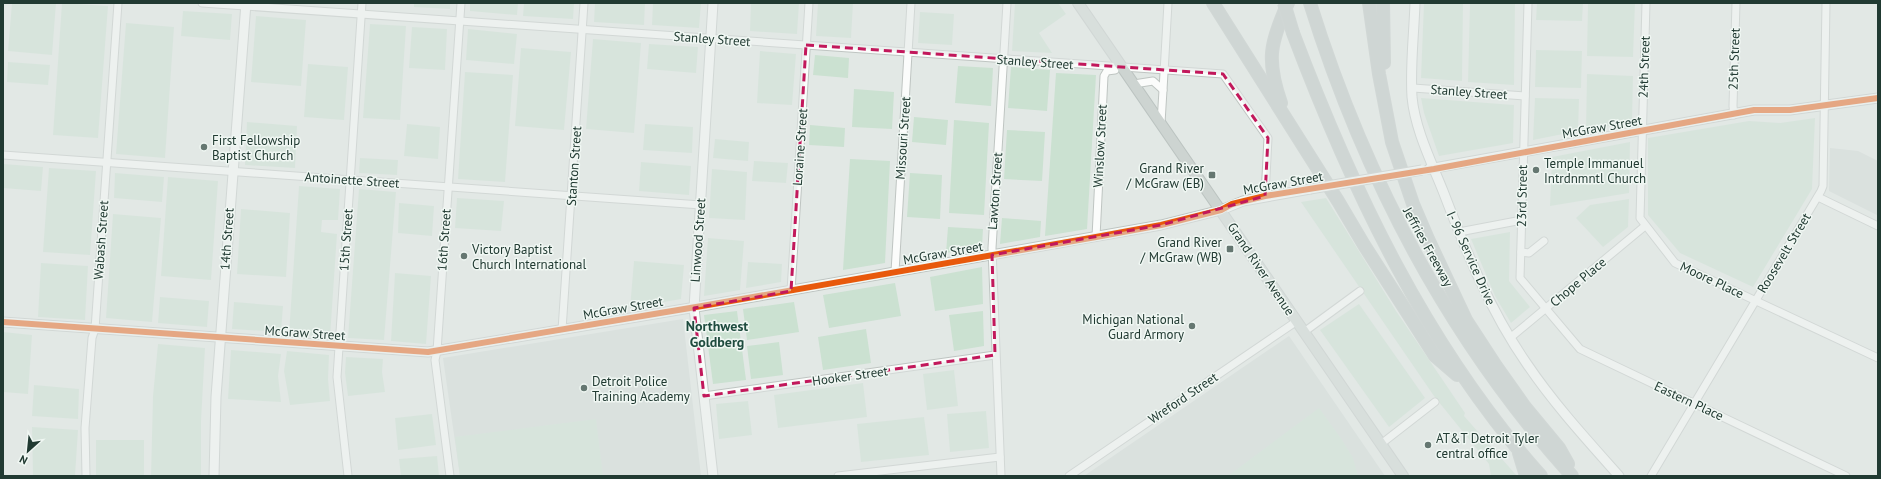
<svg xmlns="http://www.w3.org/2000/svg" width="1881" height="479" font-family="'PT Sans',sans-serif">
<rect width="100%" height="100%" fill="#e2e8e5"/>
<g fill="#d0d9d5">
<path d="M1830,148L1858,151L1878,161L1877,215L1829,191Z"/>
<path d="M683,319L701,476H460L443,358Z"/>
<path d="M1289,336L1385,476H1084Z"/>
</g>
<g fill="#cbe1d1">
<path d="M12,3H56L52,55L8,51Z"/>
<path d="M62,3L108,6L98,138L53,135Z"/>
<path d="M414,3H450V9L414,7Z"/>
<path d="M470,3H518L517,15L470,11Z"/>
<path d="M524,3H574L573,19L523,16Z"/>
<path d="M595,3H645L644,25L594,22Z"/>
<path d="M653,3H701L699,28L652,25Z"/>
<path d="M751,3H799L797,34L750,31Z"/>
<path d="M818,3H853L851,38L816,36Z"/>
<path d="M1015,3H1058L1066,14L1039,33L1052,53L1012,51Z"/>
<path d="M1424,3H1463L1462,81L1421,78Z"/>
<path d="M1470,3H1515L1514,85L1468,82Z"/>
<path d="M1537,3H1583L1582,21L1536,20Z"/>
<path d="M1588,3H1635L1633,57L1587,56Z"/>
<path d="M183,11L232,14L230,40L181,36Z"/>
<path d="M920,12L954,14L952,45L918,43Z"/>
<path d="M256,16L306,20L301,86L251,82Z"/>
<path d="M126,23L174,27L165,158L116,154Z"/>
<path d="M370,24L406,26L400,120L363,118Z"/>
<path d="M412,27L447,29L445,70L409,68Z"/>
<path d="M468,29L517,34L514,64L466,60Z"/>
<path d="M593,39L641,43L634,133L586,129Z"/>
<path d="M649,44L698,47L696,73L647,69Z"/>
<path d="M521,48L571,52L564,130L515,126Z"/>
<path d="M1536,50L1582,51L1581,88L1535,87Z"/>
<path d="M760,51L796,54L792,105L757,103Z"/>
<path d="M815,55L849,58L848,78L813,75Z"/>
<path d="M8,62L50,65L48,85L7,82Z"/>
<path d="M308,64L348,67L344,120L304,117Z"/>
<path d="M958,66L993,68L991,106L955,103Z"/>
<path d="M1011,67L1050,70L1047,111L1008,108Z"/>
<path d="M465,72L513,75L505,182L458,179Z"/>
<path d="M1056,73L1096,75L1087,229L1045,236Z"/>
<path d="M1587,74L1633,76L1632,122L1586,130Z"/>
<path d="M854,89L894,92L892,129L852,127Z"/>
<path d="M1421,98L1514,105L1513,143L1439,156L1424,113Z"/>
<path d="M1535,98L1579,99L1578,131L1533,140Z"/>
<path d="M914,117L948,120L946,145L912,142Z"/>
<path d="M1815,118L1812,189L1753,287L1680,253L1648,215V138L1749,121L1780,123Z"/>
<path d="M954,120L989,123L984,215L949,213Z"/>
<path d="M247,122L297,126L295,168L245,165Z"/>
<path d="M407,124L440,127L438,159L404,156Z"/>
<path d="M645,124L693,127L692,153L643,150Z"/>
<path d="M810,125L845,128L844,147L809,145Z"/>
<path d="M1007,130L1045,132L1042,181L1004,179Z"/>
<path d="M715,139L749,142L748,161L713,158Z"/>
<path d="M1630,142L1629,193L1550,206L1552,157Z"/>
<path d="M360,158L398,160L397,175L359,173Z"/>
<path d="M850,159L890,161L885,263L843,270Z"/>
<path d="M754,161L788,163L786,183L752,181Z"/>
<path d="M641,162L691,166L689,195L639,191Z"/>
<path d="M3,164L43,167L41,191L3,188Z"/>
<path d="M49,168L96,171L90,255L43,252Z"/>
<path d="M712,169L747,172L745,220L709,218Z"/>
<path d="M115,173L164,177L162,202L114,198Z"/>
<path d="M910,173L942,175L940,219L907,217Z"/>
<path d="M168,177L218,181L211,280L161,276Z"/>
<path d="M299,186L340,189L338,220H322L321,232L337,234L330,337L289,334Z"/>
<path d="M359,189L396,192L384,340L348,338Z"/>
<path d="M457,198L504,201L501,231L455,228Z"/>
<path d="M1326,198L1396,311L1465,413L1464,416L1517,476H1491L1489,464L1434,396L1301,202Z"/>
<path d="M1629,199L1628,227L1603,247L1576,218L1590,205Z"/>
<path d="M399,203L434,206L432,236L398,233Z"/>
<path d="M241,209L290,213L286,277L237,274Z"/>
<path d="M113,214L161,218L152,322L106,318Z"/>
<path d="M1002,218L1041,221L1040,237L1000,244Z"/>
<path d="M948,227L983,229L982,246L946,253Z"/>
<path d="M1510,232L1509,281L1530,307L1511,323L1495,296L1471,239Z"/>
<path d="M708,238L744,241L740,290L704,296Z"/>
<path d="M634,261L684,265L681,299L630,308Z"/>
<path d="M748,262L782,264L781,282L746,288Z"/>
<path d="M41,263L88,266L85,320L38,317Z"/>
<path d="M982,267L983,304L935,311L930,277Z"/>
<path d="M395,273L431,276L426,344L391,341Z"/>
<path d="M895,283L901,316L829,328L823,295Z"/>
<path d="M160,297L209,301L207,327L158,323Z"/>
<path d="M234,302L283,306L281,332L232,329Z"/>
<path d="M794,302L799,332L747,340L743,309Z"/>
<path d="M1359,304L1425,398L1389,427L1320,330Z"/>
<path d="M737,311L746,380L713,384L704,315Z"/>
<path d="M983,311L984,346L954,351L949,315Z"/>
<path d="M866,329L871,363L823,370L818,337Z"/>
<path d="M3,332L32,335L28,394L3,392Z"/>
<path d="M779,342L783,375L751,379L747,346Z"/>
<path d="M158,344L205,348L201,421V476H151L153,396Z"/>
<path d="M231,350L281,354L278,376L281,402L228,399Z"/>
<path d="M287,351L329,355L328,379L330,401L290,405L284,371Z"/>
<path d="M346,357L383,359L382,372L385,392L348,396L345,373Z"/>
<path d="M954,370L958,406L927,410L923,374Z"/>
<path d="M863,383L867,417L778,428L774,395Z"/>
<path d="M34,385L79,389L78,419L32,416Z"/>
<path d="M748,401L752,435L719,439L716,404Z"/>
<path d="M1319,408L1342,440L1353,458L1358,476H1228Z"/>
<path d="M986,411L989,448L950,452L947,414Z"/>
<path d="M432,414L436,445L398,450L395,418Z"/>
<path d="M924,417L929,455L861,462L857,424Z"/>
<path d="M596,419L603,476H460L455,437Z"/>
<path d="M32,427L78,430L75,476H33Z"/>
<rect x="96" y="440" width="48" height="36"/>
<path d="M437,456L439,476H401L399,459Z"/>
</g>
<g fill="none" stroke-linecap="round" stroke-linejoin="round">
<g stroke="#bfc5c2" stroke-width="9">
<g id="street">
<path d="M202,3L1223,74L1268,138L1265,196"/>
<path d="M1528,3L1520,278L1580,349L1846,476"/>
<path d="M1646,3L1640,218L1675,263L1878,358"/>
<path d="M1134,84L1153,81L1163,90L1161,123"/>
<path d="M1413,88L1525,96"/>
<path d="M1163,90L1168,3"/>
<path d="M1734,115L1733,106L1736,3"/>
<path d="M3,155L701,205"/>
<path d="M1818,197L1878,226"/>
<path d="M1459,232L1522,220"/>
<path d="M1096,237L1104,76L1107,71L1115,70"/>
<path d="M1521,252L1529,253L1544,241"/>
<path d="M895,272L911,3"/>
<path d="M791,291L809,3"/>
<path d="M562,330L584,3"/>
<path d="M1304,332L1360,291"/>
<path d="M1510,338L1645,226"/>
<path d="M704,396L995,355"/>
<path d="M1381,444L1435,402"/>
<path d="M86,476L85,428L92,338L95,329L118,3"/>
<path d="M348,476L337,377L362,3"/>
<path d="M450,476L435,360L437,351L461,3"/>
<path d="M838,476L1000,457"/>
<path d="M1001,476L992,248L1007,3"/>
<path d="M1069,476L1297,321"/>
<path d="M1651,476L1821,191L1823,186L1826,3"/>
</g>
</g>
<g stroke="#bec5c2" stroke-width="11">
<g id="secondary">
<path d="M1415,3C1414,34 1410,66 1412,97C1415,129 1431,161 1443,191C1466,251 1490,311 1527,364C1554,404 1587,440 1619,476"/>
<path d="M1429,169L1754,110H1790L1878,98"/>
<path d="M3,322L428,352L702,306L1161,225L1221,210L1243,201L1310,189"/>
<path d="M214,476L216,397L246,3"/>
<path d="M713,476L694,308L713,3"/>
</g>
</g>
<g stroke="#bcc4c1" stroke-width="12">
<path id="primary" d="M1078,3L1403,476"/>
</g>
<g stroke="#bcc4c1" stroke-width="14">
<g id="highway">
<path d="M1213,3L1338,201L1364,245L1435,356L1457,375"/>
<path d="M1310,3C1365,179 1449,339 1572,476"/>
<path d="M1369,3L1379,74L1392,142L1413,204L1428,239L1466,320L1496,366L1525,407L1559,448L1568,464"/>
<path d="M1383,3L1384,63"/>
<path d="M1293,33C1353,192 1427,348 1541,476"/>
<path d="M1281,103C1266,60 1270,43 1288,3"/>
<path d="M1519,453L1526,476"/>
</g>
</g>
<use href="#street" stroke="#fbfcfb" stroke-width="7"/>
<use href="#secondary" stroke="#fbfcfb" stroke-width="9"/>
<use href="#primary" stroke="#cdd4d1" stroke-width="10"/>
<use href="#highway" stroke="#b9c1bf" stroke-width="12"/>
<g stroke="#bec5c2" stroke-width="11" stroke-linecap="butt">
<path id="secondary-bridge" d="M1310,189L1422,170"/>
</g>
<g stroke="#bcc4c1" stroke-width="14" stroke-linecap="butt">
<path id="highway-bridge" d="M1284,3L1293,33"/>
</g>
<use href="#secondary-bridge" stroke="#fbfcfb" stroke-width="9"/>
<use href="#highway-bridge" stroke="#b9c1bf" stroke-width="12"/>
<g stroke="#f0f7f3" stroke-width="8">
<path id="cycleway" d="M3,322L428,352L702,306L1096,237L1161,225L1221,210L1232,204L1265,196L1434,169L1754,110H1790L1878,98"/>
</g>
<use href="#cycleway" stroke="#e8590c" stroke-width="6"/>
</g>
<path d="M0 0H1881V479H0ZM806,45L1223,74L1268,138L1265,196L1161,225L992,255L995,355L704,396L694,308L791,291Z" fill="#e2e8e5" fill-opacity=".55" fill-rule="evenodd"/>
<path fill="none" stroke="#c2185b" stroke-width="3" stroke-dasharray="8 5" stroke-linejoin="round" d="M806,45L1223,74L1268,138L1265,196L1161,225L992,255L995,355L704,396L694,308L791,291Z"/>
<g fill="#657771" stroke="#f0f7f3" stroke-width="1.5">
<circle cx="204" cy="147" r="4"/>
<circle cx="1536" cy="170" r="4"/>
<rect x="1208" y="171" width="8" height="8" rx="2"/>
<rect x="1226" y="245" width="8" height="8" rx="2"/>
<circle cx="464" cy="256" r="4"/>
<circle cx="1192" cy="326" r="4"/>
<circle cx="584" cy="388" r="4"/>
<circle cx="1428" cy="445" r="4"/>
</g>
<g text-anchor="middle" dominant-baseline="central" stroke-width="3" stroke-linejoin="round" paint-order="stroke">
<g font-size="13" fill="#213a32" stroke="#f0f7f3">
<text transform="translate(712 39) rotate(4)">Stanley Street</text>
<text transform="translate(1734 59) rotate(-88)">25th Street</text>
<text transform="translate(1035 62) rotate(4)">Stanley Street</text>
<text transform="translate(1644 67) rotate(-88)">24th Street</text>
<text transform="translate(1469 92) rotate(4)">Stanley Street</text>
<text transform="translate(1602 127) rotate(-10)">McGraw Street</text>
<text transform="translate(903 138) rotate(-86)">Missouri Street</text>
<text transform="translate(1100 146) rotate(-87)">Winslow Street</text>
<text transform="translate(800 147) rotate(-86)">Loraine Street</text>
<text transform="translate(574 166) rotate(-86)">Stanton Street</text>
<text transform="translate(352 180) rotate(4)">Antoinette Street</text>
<text transform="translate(1283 183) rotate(-10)">McGraw Street</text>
<text transform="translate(995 191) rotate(-86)">Lawton Street</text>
<text transform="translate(1522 196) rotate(-89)">23rd Street</text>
<text transform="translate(227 239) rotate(-86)">14th Street</text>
<text transform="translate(101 240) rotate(-86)">Wabash Street</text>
<text transform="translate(346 240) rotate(-86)">15th Street</text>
<text transform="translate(444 240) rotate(-86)">16th Street</text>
<text transform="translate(698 240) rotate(-86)">Linwood Street</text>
<text transform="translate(1428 247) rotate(61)">Jeffries Freeway</text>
<text transform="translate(943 253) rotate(-10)">McGraw Street</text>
<text transform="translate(1784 253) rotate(-59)">Roosevelt Street</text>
<text transform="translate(1471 258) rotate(66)">I- 96 Service Drive</text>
<text transform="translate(1261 269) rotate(56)">Grand River Avenue</text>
<text transform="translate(1712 280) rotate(25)">Moore Place</text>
<text transform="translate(1578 282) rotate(-40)">Chope Place</text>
<text transform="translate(623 308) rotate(-10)">McGraw Street</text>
<text transform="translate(305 333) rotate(4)">McGraw Street</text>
<text transform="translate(850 376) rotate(-8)">Hooker Street</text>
<text transform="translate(1183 398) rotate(-34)">Wreford Street</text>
<text transform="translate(1689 401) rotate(25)">Eastern Place</text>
</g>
<g font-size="13" fill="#213a32" stroke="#f0f7f3" text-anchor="start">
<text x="212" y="140">First Fellowship<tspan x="212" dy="15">Baptist Church</tspan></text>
<text x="1544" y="163">Temple Immanuel<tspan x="1544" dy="15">Intrdnmntl Church</tspan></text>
<text x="1204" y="168" text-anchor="end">Grand River<tspan x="1204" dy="15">/ McGraw (EB)</tspan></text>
<text x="1222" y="242" text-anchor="end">Grand River<tspan x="1222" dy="15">/ McGraw (WB)</tspan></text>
<text x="472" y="249">Victory Baptist<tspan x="472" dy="15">Church International</tspan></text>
<text x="1184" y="319" text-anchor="end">Michigan National<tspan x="1184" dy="15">Guard Armory</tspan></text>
<text x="592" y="381">Detroit Police<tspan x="592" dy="15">Training Academy</tspan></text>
<text x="1436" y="438">AT&amp;T Detroit Tyler<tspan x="1436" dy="15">central office</tspan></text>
</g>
<g font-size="14" font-weight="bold" fill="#1e4b3e" stroke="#f0f7f3">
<text x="717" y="326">Northwest<tspan x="717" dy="16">Goldberg</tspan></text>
</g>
</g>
<rect width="1881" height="479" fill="none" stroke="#213a32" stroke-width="8"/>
<g transform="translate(28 451) rotate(207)" stroke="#f0f7f3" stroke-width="3" paint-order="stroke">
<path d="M0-3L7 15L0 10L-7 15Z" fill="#213a32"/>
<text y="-6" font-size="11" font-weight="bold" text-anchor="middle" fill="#213a32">N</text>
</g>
</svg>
